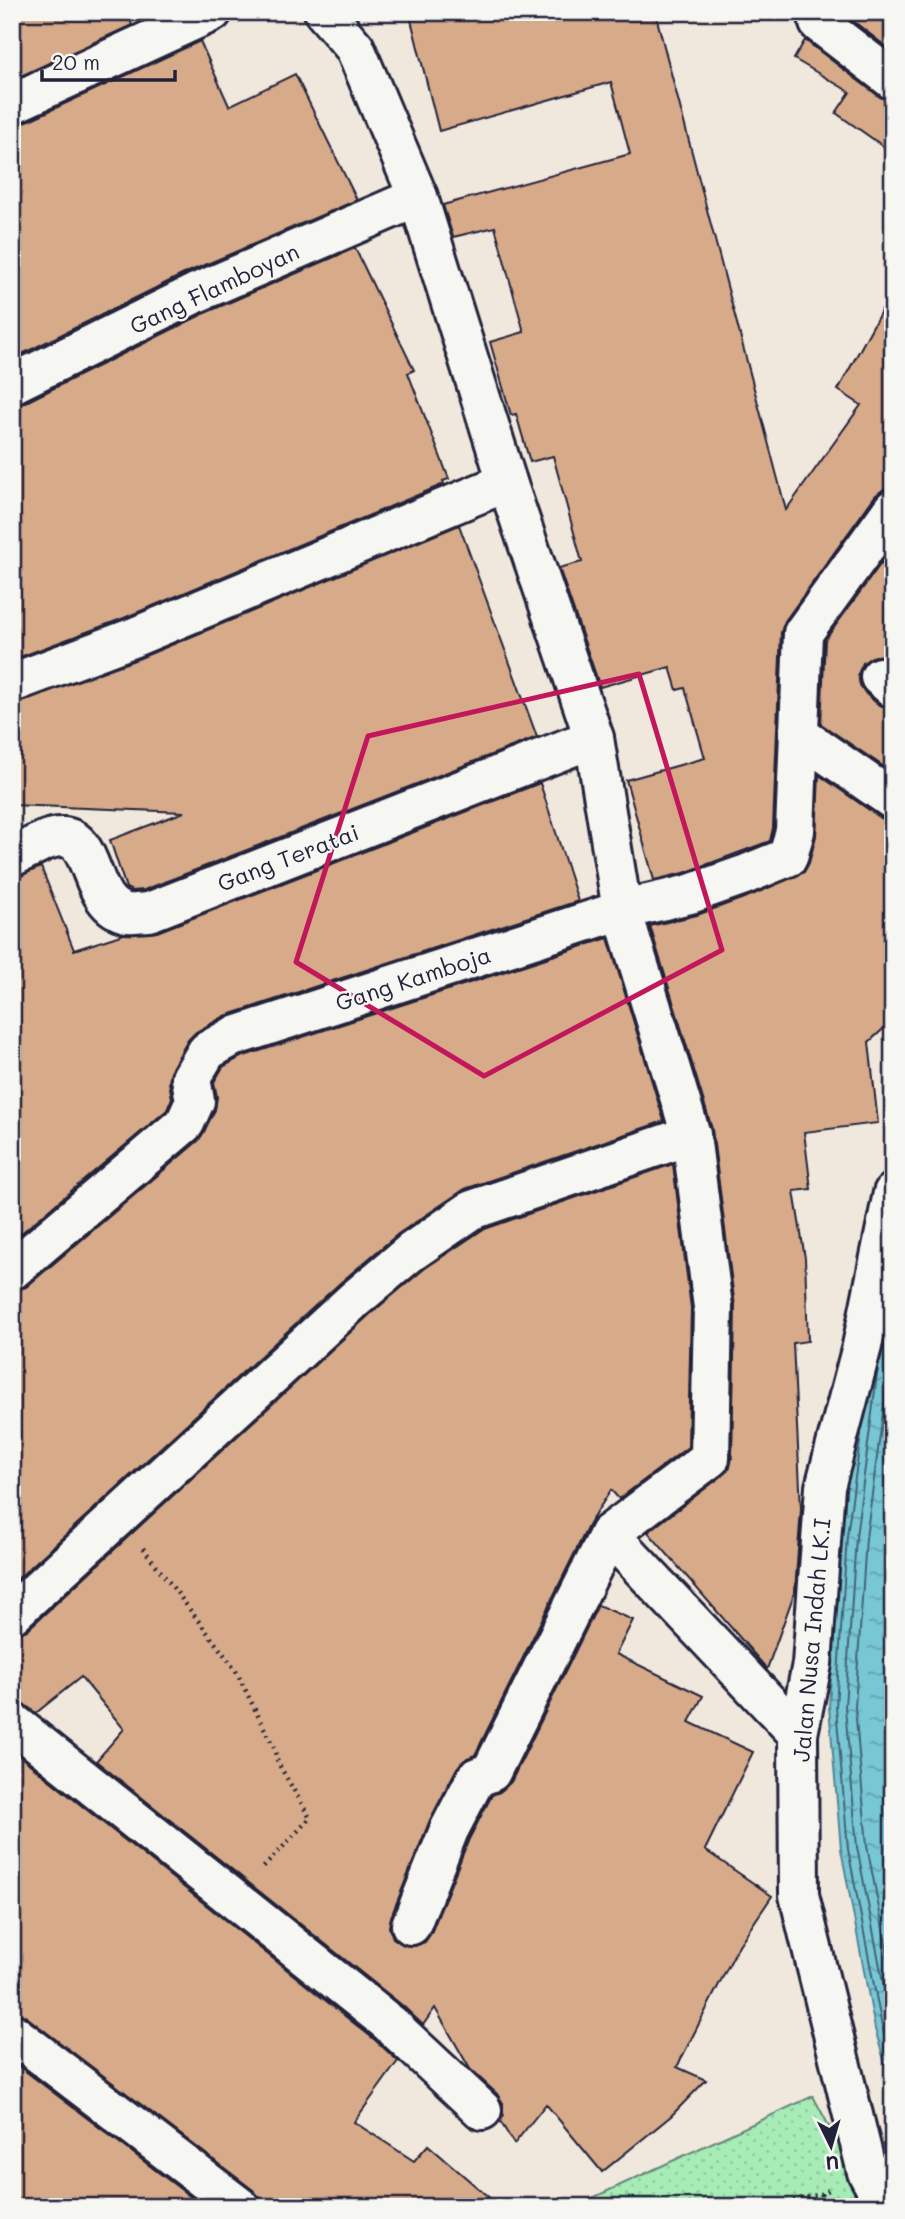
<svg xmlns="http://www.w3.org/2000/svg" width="905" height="2219" font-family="Mali,sans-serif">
<defs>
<pattern id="grass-dots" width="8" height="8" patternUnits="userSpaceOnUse" patternTransform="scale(1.75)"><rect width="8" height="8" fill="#a7ecb7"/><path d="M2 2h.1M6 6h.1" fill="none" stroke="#8fca9e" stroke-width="1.8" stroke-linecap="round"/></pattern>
<pattern id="water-ripples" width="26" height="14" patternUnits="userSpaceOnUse" patternTransform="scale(1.75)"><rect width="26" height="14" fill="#78c7d4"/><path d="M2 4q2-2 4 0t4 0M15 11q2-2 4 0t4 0" fill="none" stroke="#62a1ad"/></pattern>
</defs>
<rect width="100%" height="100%" fill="#f0e7dd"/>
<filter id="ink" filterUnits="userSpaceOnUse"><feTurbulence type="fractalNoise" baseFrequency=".0143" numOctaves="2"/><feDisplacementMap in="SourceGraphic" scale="14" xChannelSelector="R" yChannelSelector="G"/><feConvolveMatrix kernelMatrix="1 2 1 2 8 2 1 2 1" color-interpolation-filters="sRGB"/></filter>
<g filter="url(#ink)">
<path fill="url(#grass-dots)" stroke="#648779" stroke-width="2" d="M813,2096L872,2207H573Z"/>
<path fill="url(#water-ripples)" stroke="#568597" stroke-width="2" d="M893,1254V2091L875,2029L841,1849L829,1707L840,1535L863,1364Z"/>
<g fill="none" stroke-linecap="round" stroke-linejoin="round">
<g stroke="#446478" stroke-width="2">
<path d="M893,1315L878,1367L856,1537L845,1707L857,1847L893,2034"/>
<path d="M893,1355L889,1369L866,1538L855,1707L867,1846L893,1981"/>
<path d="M861,1434L847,1536L836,1707L848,1849L882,2027L893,2066"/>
</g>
</g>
<g fill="#d7aa89" stroke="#22223b" stroke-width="2">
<path d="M12,12H127L132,25L12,80Z"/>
<path d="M409,12H655L786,510L861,405L838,390L893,289V488L884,489L875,496L785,621L781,632L773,828L770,841L684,873L654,880L626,780L705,758L685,688L677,690L670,667L600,687L559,568L582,562L553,456L530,462L516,414L511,415L490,342L524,332L495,227L453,237L443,205L630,154L611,82L439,131Z"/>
<path d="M849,12H893V52L848,17Z"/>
<path d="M805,40L880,97L893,101V153L836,113L850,92L794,59Z"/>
<path d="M200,41L229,106L295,74L357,200L186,273L12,359V125L21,124Z"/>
<path d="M355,248L414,370L408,373L449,479L443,481L444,484L124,618L12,660V406L22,404L205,313Z"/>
<path d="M459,525L537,737L144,890L132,891L126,888L110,840L184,812L12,805L13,704L140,658Z"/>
<path d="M893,547V660L883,655L872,657L863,663L858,674L860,685L866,694L879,705L893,709V773L821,724L825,640Z"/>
<path d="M819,775L881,818L893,822V1020L869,1042L878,1123L804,1132L811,1189L794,1191L805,1258L808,1341L793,1343L801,1509L795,1591L767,1669L648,1532L723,1475L730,1467L732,1458L735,1307L712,1129L650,926L697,915L752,895L804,872L809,863L816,836Z"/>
<path d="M540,783L578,901L225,1016L196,1032L188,1040L172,1068L169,1082L172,1098L167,1110L12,1241V879L41,867L74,950L124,934L157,932Z"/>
<path d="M608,938L664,1121L465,1189L398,1234L340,1283L12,1584V1291L26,1287L199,1140L215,1110L217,1097L214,1082L223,1067L241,1057Z"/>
<path d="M673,1164L691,1308L688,1447L619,1499L611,1490L589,1524L475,1755L467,1758L457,1768L430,1820L391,1917L389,1927L393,1938L404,1945L415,1946L425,1942L431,1933L469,1839L492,1795L500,1792L511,1782L598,1605L633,1620L616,1654L703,1696L689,1722L753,1752L705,1850L772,1896L739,1945L677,2067L706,2080L671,2116L602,2172L546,2104L514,2144L500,2121L503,2114V2103L497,2094L470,2069L435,2008L423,2025L403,2006L96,1761L124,1729L81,1677L36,1713L25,1705L12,1701V1635L27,1630L369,1315L424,1269L482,1230Z"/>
<path d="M12,1750L375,2040L398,2061L354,2122L414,2161L428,2145L500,2207H261L260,2198L253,2190L25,2016L12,2012Z"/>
<path d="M12,2061L204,2207H12Z"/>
</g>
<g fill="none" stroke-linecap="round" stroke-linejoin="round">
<g stroke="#22223b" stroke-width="44">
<g id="street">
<path d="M324,12L355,48L418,197L507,482L594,738L622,910L691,1135L713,1307L710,1458L609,1534L491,1772L476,1778L449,1830L411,1925"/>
<path d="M827,12L819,23L893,80"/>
<path d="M12,104L212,12"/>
<path d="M12,384L196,293L418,197"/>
<path d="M880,677L893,688"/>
<path d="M12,683L132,638L507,482"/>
<path d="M798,734L893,800"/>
<path d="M12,857C28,850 46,836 63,837C97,839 87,905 127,913C133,914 142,912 149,912L594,738"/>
<path d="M12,1270L185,1123L195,1101L191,1078L207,1051L232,1037L622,910L690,894L744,875L788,857L795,831L803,633L893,509"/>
<path d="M609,1534L798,1734"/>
<path d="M12,1614L355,1299L411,1252L472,1210L691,1135"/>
<path d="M12,1722L389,2023L482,2110"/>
<path d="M12,2033L240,2207"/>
<path d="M886,2207L867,2172L799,1895L798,1734L812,1664L825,1487L862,1346L893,1193"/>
</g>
</g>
<g stroke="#22223b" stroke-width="4.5" stroke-dasharray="2 5" stroke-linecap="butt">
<path d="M143,1548L235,1669L274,1748L278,1763L310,1818L263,1868"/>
<path d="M821,2194L827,2207"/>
<path d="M766,2207L821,2194L831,2189"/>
</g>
<use href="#street" stroke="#f6f6f2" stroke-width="38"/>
</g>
</g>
<path fill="none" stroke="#c2185b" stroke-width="5" stroke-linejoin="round" d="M639,674L722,950L484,1076L296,962L368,736Z"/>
<g text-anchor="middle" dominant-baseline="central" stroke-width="5" stroke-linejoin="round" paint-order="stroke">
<g font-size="23" fill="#22223b" stroke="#f6f6f2">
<text transform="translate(214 288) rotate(-25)">Gang Flamboyan</text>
<text transform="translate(288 857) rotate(-21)">Gang Teratai</text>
<text transform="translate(413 978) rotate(-18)">Gang Kamboja</text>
<text transform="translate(811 1640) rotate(-85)">Jalan Nusa Indah LK.I</text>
</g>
</g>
<rect width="905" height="2219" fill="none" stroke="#f6f6f2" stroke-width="42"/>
<rect x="21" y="21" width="863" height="2177" fill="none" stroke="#22223b" stroke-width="2.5" filter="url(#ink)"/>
<g transform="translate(831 2146) rotate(175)" stroke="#f6f6f2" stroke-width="5" paint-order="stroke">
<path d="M0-5L12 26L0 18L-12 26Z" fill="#22223b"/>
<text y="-10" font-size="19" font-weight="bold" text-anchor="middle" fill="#22223b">U</text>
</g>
<path d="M42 70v10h133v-10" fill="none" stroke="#22223b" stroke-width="3.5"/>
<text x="52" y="70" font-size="21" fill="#22223b" stroke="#f6f6f2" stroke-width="5" paint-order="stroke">20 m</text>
</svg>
